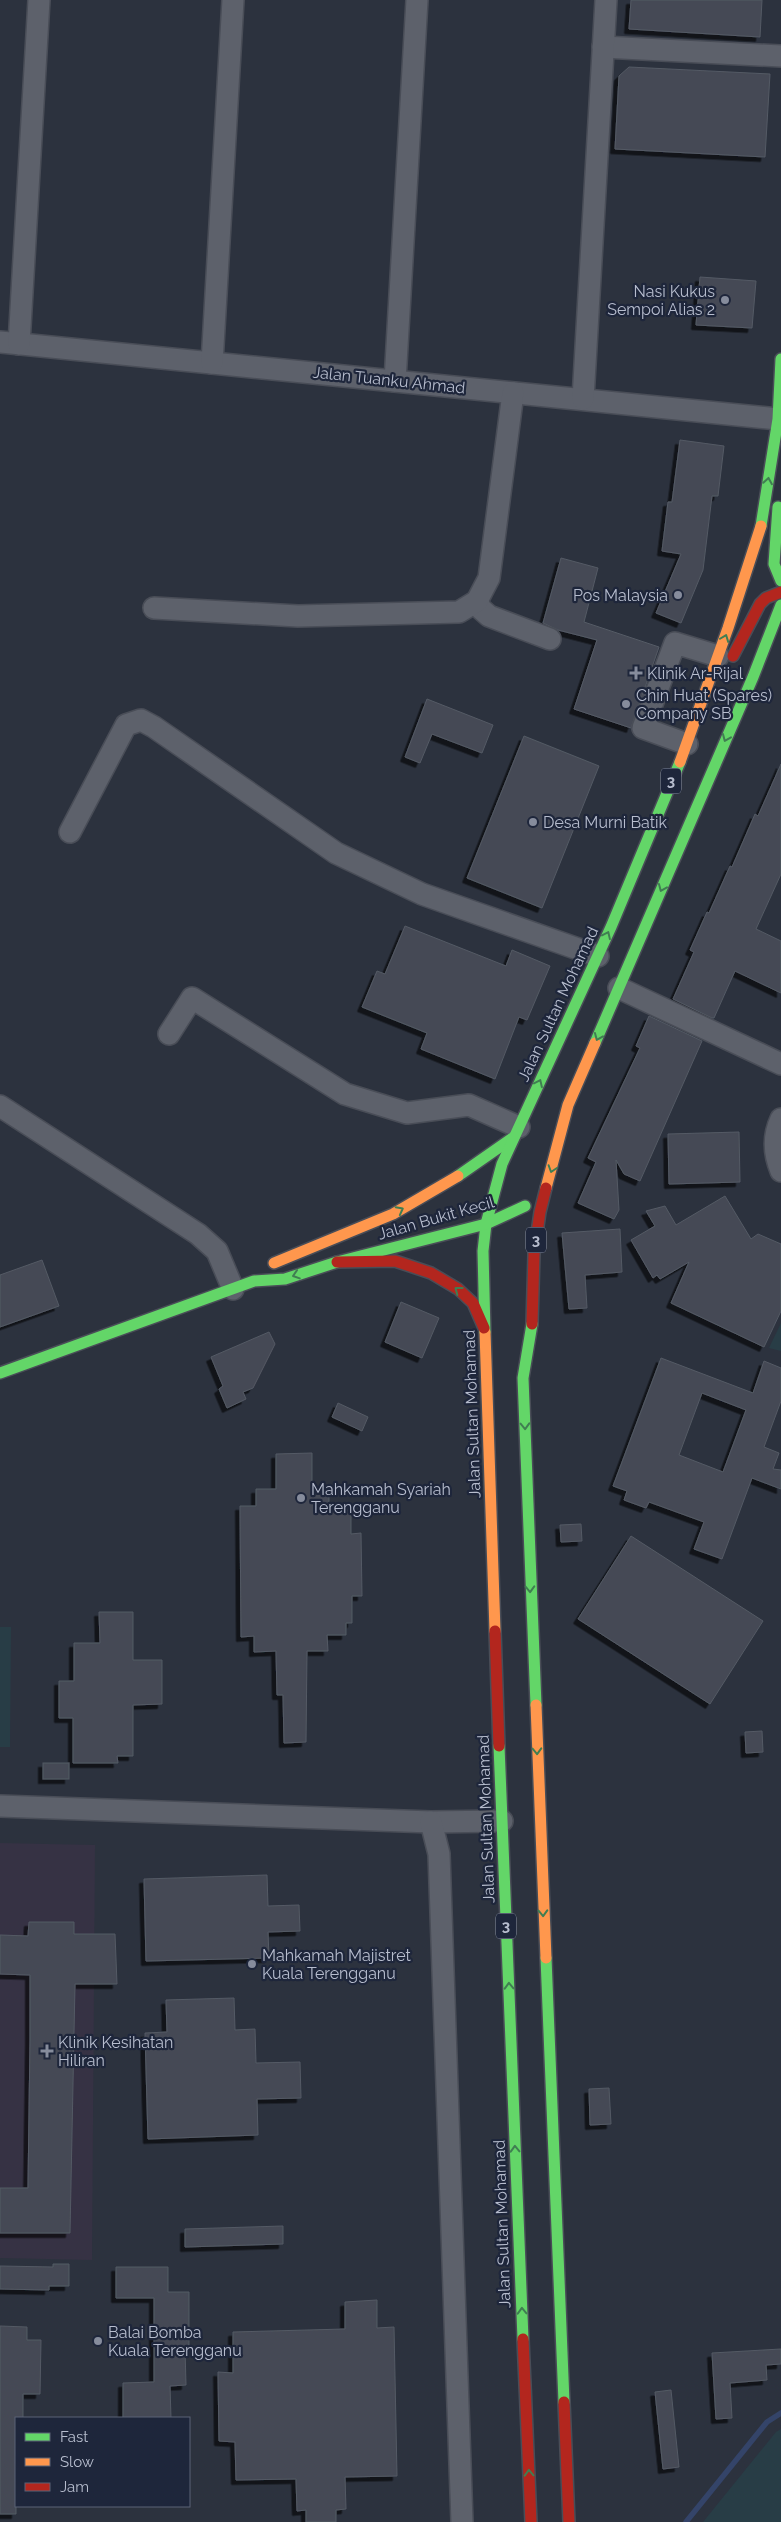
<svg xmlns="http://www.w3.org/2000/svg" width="781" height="2522" font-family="Raleway,sans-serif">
<defs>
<filter id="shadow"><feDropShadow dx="-4.5" dy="4.5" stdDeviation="0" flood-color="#0009"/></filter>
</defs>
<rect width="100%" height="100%" fill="#2c323e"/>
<path fill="#363244" d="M0,1843L95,1845L92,2260L0,2258Z"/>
<g fill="#283d46">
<path d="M781,1323V1351L769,1348Z"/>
<path d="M0,1627H11L10,1747H0Z"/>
<path d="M781,2429V2522H703L776,2432Z"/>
</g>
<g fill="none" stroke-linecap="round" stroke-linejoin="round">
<path stroke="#344469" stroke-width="5.5" d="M686,2522L767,2422L781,2413"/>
</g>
<g fill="#454a54" stroke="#545a65" fill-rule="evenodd" filter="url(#shadow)">
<path d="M631,0H762L760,37L629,29Z"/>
<path d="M629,67L770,74L765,157L615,149L619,76Z"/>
<path d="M700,277L756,281L752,328L696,325Z"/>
<path d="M680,440L724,446L718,496H712L703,570L681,623L656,613L681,554L662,551L668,502H672Z"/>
<path d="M561,558L598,568L584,622L659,647L631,728L574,709L597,640L558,630L543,623Z"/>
<path d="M427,699L493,725L482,753L432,734L420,763L405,757Z"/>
<path d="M524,736L599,766L542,908L467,878Z"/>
<path d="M781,764V874L756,929L781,941V993L735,971L714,1018H712L673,999L694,952L690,950L707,912L709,913L730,866L732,867L755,814L758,816Z"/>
<path d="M405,926L506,966L512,950L550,966L527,1020L519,1017L495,1079L421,1049L427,1033L362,1007L377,971L385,974Z"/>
<path d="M649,1016L702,1041L640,1181L624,1174L616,1160L619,1210L614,1219L578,1203L596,1162L588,1158L640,1048L636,1046Z"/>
<path d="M739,1132L740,1182L669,1184L668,1134Z"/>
<path d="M725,1196L751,1239L758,1234L781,1244V1311L764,1347L671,1303L689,1262L660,1279L657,1275L653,1278L631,1240L655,1226L646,1211L665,1206L676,1225Z"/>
<path d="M620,1229L622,1272L585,1275L587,1308L569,1309L562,1233Z"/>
<path d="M42,1260L59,1306L0,1327V1275Z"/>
<path d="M401,1302L439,1318L422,1358L385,1342Z"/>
<path d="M269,1332L275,1344L253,1388L243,1392L246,1399L227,1408L219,1389L223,1386L211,1357Z"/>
<path d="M661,1358L753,1393L764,1361L781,1368V1401L764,1447L779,1453L773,1469L781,1470V1489L752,1478L722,1559L694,1549L704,1522L649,1502L646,1508L624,1500L627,1491L613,1486ZM702,1393L746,1410L723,1472L679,1455Z"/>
<path d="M338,1403L368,1417L362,1431L332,1417Z"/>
<path d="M312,1453V1489L329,1488V1505L344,1504L345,1510H351V1534L361,1533L362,1596H352V1623H346V1635H327L328,1651H307L306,1742L284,1743L283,1695H277L276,1651L254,1652V1636L241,1637L240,1506H256V1489H276V1454Z"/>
<path d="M581,1524L582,1541L561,1542L560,1525Z"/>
<path d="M631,1536L763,1621L710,1704L578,1619Z"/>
<path d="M99,1612H133V1660H162V1704L133,1705V1756H117L118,1763H73V1718H59V1681H74V1643H100Z"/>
<path d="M762,1731L763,1752L746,1753L745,1732Z"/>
<rect x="43" y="1763" width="26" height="16"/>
<path d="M267,1875L268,1906L299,1905L300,1931L268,1932L269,1958L146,1961L144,1879Z"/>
<path d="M29,1922H74V1934H115L117,1984H75L70,2233H0V2188H28L30,2041V1975L0,1974V1935L28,1936Z"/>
<path d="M234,1998L235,2030L255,2029L256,2063L300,2062L301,2098L257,2099L258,2135L148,2139L145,2033L167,2032L166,2000Z"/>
<path d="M609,2088L611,2124L590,2125L589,2089Z"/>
<path d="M283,2226V2244L185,2247V2229Z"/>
<path d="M53,2264H69V2286H49V2290L0,2289V2266L53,2267Z"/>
<path d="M116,2267H168V2292H189V2349L185,2348L186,2385L170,2386L171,2418H123V2383L154,2382V2298H116Z"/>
<path d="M377,2300V2328L394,2327L397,2476L345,2477L346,2509L336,2510V2522H306V2510L297,2511L296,2479L236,2480L235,2442L219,2441L218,2372L233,2373V2332L345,2329V2302Z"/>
<path d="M0,2326L27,2327V2340H41L40,2394H23V2418H16V2514H0Z"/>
<path d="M781,2349V2364L766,2365L767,2380L730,2383L732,2418L716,2419L712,2353Z"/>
<path d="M671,2390L679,2467L663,2469L655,2392Z"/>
</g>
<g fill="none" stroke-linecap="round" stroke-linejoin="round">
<g stroke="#494d57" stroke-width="24">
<g id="street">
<path d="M603,47L781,56"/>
<path d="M0,342L778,419"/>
<path d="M19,344L39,0"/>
<path d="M212,363L233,0"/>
<path d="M395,381L417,0"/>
<path d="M583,399L606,0"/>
<path d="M477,601L481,609L489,616L550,639"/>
<path d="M154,608L298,616L459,612L477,601L489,578L513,393"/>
<path d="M687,744L643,728L675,643L718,656"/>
<path d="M70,832L126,725L141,720L154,727L336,853L422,894L598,956"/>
<path d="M619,988L781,1064"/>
<path d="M169,1034L192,998L345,1094L407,1113L469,1105L519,1127"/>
<path d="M0,1106L198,1234L217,1251L233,1289"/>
<path d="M781,1119C773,1136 774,1154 781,1171"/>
<path d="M0,1806L431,1822L502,1821"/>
<path d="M431,1822L439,1854L462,2522"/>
</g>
</g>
<g stroke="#494d57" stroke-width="14">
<g id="fast">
<path d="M778,507L774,564L781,581"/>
<path d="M761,526L778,419L781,359"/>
<path d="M595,1043L753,677L781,605"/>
<path d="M458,1176L514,1137"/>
<path d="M532,1324L523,1378L536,1705"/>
<path d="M485,1332L483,1251L486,1224L502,1164L611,927L680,762"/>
<path d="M0,1373L254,1281L285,1279L337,1262L486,1224L525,1206"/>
<path d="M499,1746L523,2339"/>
<path d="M546,1958L564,2402"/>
</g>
</g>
<g stroke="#494d57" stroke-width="14">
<g id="slow">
<path d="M680,762L728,628L761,526"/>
<path d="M546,1188L568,1105L595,1043"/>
<path d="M274,1263L393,1214L458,1176"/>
<path d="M485,1332L495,1631"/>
<path d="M536,1705L546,1958"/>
</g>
</g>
<g stroke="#494d57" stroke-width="14">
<g id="jam">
<path d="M733,656L760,604L766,598L781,592"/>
<path d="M337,1262L395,1261L431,1273L458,1289L473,1303L484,1328"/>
<path d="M532,1324L534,1254L540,1212L546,1188"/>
<path d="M495,1631L499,1746"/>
<path d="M523,2339L531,2522"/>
<path d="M564,2402L569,2522"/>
</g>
</g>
<use href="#street" stroke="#5d616b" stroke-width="21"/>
<use href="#fast" stroke="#63d668" stroke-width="11"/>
<use href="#slow" stroke="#ff974d" stroke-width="11"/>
<use href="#jam" stroke="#b3261e" stroke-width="11"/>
</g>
<defs><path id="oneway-chevron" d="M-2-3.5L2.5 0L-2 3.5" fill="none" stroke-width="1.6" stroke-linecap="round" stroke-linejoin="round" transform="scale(1.25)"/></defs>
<g stroke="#407e52">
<use href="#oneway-chevron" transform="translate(768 481) rotate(-81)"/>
<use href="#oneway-chevron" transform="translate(725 638) rotate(-69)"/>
<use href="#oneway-chevron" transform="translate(726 738) rotate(113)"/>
<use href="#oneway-chevron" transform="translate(662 888) rotate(113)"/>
<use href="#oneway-chevron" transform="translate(607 935) rotate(-65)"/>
<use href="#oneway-chevron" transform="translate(598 1037) rotate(113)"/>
<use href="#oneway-chevron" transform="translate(539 1083) rotate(-65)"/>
<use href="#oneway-chevron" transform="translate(552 1169) rotate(108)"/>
<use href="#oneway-chevron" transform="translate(400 1210) rotate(-28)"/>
<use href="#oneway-chevron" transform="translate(296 1275) rotate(162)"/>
<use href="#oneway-chevron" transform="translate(458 1290) rotate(-143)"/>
<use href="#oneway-chevron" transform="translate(525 1426) rotate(88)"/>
<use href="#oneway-chevron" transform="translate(530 1589) rotate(88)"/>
<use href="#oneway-chevron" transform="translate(537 1751) rotate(88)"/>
<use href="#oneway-chevron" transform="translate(543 1913) rotate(88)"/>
<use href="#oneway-chevron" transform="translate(509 1986) rotate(-92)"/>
<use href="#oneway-chevron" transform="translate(515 2149) rotate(-92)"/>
<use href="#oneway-chevron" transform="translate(522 2311) rotate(-92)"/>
<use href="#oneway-chevron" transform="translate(529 2473) rotate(-92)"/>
</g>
<g fill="#868c9c" stroke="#1e263b" stroke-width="2">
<circle cx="725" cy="300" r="5"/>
<circle cx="678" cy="595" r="5"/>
<path d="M633.5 665.5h5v5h5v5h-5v5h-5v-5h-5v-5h5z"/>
<circle cx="626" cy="704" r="5"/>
<circle cx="533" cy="822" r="5"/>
<circle cx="301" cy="1498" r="5"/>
<circle cx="252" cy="1964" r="5"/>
<path d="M44.5 2043.5h5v5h5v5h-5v5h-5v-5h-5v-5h5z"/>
<circle cx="98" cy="2341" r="5"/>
</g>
<g text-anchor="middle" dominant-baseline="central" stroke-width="4.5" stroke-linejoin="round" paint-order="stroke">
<g fill="#1e263b" stroke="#8990a2" stroke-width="1">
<rect x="661" y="768.5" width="20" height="25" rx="4"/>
<rect x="526" y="1227.5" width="20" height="25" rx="4"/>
<rect x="496" y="1913.5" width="20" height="25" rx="4"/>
</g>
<g font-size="15" font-weight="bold" fill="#b7bdce">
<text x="671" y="781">3</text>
<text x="536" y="1240">3</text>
<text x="506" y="1926">3</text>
</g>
<g font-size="16" fill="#b7bdce" stroke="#1e263b" text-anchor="start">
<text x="715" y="291" text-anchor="end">Nasi Kukus<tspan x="715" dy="18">Sempoi Alias 2</tspan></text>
<text x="668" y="595" text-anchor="end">Pos Malaysia</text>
<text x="647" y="673">Klinik Ar-Rijal</text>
<text x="636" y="695">Chin Huat (Spares)<tspan x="636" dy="18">Company SB</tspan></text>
<text x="543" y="822">Desa Murni Batik</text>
<text x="311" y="1489">Mahkamah Syariah<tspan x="311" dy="18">Terengganu</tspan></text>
<text x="262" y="1955">Mahkamah Majistret<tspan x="262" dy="18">Kuala Terengganu</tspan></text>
<text x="58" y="2042">Klinik Kesihatan<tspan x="58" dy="18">Hiliran</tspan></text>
<text x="108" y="2332">Balai Bomba<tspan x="108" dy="18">Kuala Terengganu</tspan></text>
</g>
<g font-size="16" fill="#b7bdce" stroke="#1e263b">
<text transform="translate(389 380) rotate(6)">Jalan Tuanku Ahmad</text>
<text transform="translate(558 1004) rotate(-65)">Jalan Sultan Mohamad</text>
<text transform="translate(436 1218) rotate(-16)">Jalan Bukit Kecil</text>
<text transform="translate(472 1414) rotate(-92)">Jalan Sultan Mohamad</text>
<text transform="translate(486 1819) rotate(-92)">Jalan Sultan Mohamad</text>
<text transform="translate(502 2224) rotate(-92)">Jalan Sultan Mohamad</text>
</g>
</g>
<rect x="15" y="2417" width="175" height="90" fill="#1e263b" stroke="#5b6276"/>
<rect x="25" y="2433" width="25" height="8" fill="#63d668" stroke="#5b6276"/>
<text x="60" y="2442" font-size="15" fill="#b7bdce">Fast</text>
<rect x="25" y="2458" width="25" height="8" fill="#ff974d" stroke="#5b6276"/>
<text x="60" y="2467" font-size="15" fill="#b7bdce">Slow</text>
<rect x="25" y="2483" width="25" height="8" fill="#b3261e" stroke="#5b6276"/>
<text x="60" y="2492" font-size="15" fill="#b7bdce">Jam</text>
</svg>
